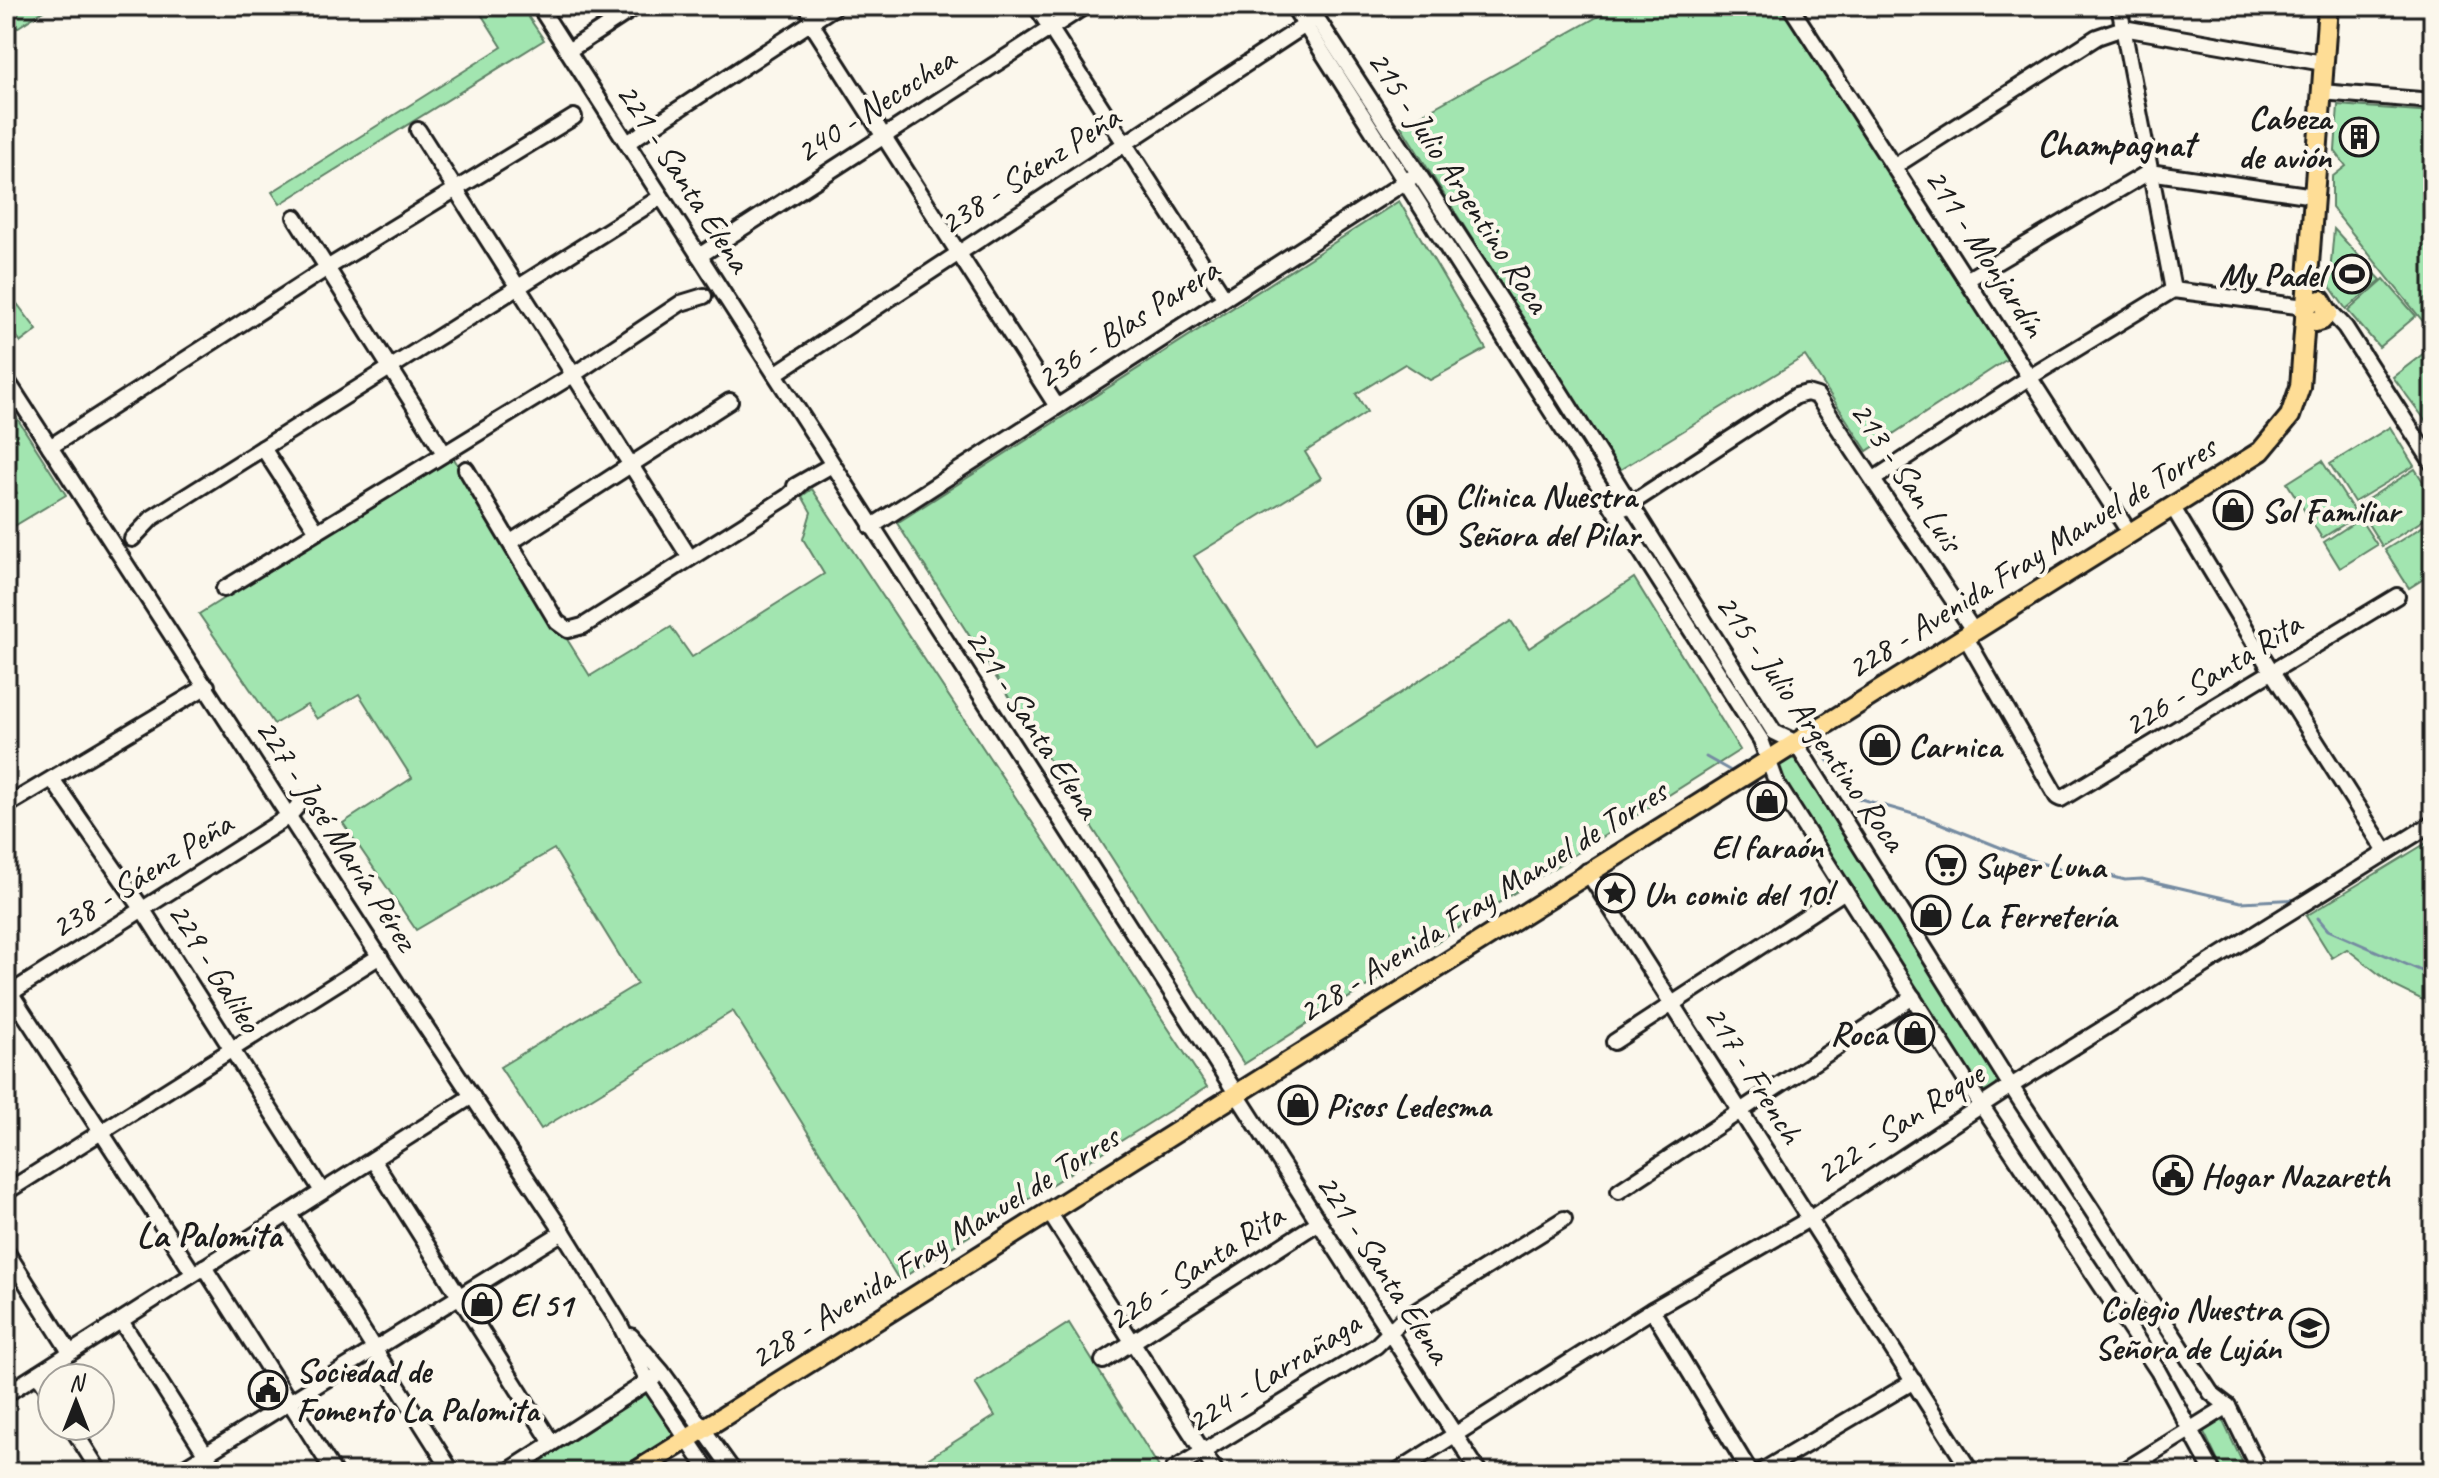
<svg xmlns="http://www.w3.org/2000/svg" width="2439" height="1478" font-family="Caveat,sans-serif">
<rect width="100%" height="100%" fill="#fbf7ec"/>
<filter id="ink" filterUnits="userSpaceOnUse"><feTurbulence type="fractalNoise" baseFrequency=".0125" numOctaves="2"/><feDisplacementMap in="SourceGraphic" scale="16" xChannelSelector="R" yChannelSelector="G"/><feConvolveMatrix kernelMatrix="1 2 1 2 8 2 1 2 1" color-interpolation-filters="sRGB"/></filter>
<g filter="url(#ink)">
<g fill="#a2e5b0" stroke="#5f8066" stroke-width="2">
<path d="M6,6H51L6,35Z"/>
<path d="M476,6H521L544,40L280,204L272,192L502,47Z"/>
<path d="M1617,6H1783L2012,356L1867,451L1805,356L1618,471L1401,126Z"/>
<path d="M2338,105L2433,112V334L2332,208V177L2346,166L2335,151Z"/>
<path d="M1399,201L1486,349L1430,380L1405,364L1356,394L1367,412L1305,452L1321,478L1194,556L1316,748L1511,621L1529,648L1634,578L1740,750L1244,1064L897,523Z"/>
<path d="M2334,229L2381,280L2346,309L2329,285Z"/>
<path d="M2384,279L2416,316L2379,347L2348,311Z"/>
<path d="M6,289L37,330L21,342L6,322Z"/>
<path d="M2432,347L2433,428L2432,429L2393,377Z"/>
<path d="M6,401L66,495L6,531V500L17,493L6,477Z"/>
<path d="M2390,427L2414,466L2354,502L2330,464Z"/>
<path d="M451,454L590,676L671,627L692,657L824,574L803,539L811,512L802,496L812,489L1207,1087L899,1280L733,1011L541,1129L500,1067L637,984L554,849L416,930L343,823L412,778L359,694L317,719L307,705L274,724L199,614Z"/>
<path d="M2322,461L2357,516L2322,538L2287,483Z"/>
<path d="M2415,469L2433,497V514L2382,546L2357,506Z"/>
<path d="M2360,519L2377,545L2340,568L2324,542Z"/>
<path d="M2433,520V573L2409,588L2385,550Z"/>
<path d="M1790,757L1797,761L1997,1075V1088L1981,1093L1775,768Z"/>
<path d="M2433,839V1005L2394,986L2347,949L2332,958L2306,916Z"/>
<path d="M1069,1323L1162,1472H907L995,1416L975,1383Z"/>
<path d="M657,1387L684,1428L615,1472H524Z"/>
<path d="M2222,1419L2247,1472H2223L2202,1428Z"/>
</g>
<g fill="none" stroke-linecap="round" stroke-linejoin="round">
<g stroke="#758ba1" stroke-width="3">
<path d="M1813,740L1854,797L1927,818L2034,861L2061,869L2077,867L2125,880L2142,879L2241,902L2302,899"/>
<path d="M1706,757L1731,771L1760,753"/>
<path d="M2318,918L2328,930L2433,976"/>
</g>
<g stroke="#1c1c1c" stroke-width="20">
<g id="minor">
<path d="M539,6L1479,1472"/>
<path d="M808,6L815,29L1056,405"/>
<path d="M1036,6L1224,297"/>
<path d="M1293,6L1761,740L1777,784L1981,1105L2158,1371L2213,1472"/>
<path d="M1309,6L1547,371L1774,732L1795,742L2011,1086L2211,1393L2228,1406L2260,1472"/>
<path d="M1790,6L2129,532"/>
<path d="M2119,6L2173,290"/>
<path d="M568,51L637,6"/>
<path d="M2321,92L2433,101"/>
<path d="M418,130L690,558"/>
<path d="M627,143L836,6"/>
<path d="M1895,166L2097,37L2123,28L2323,63"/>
<path d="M295,217L444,453"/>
<path d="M699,256L1085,6"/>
<path d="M1968,279L2149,172L2314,196"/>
<path d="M2328,309L2345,327L2433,464"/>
<path d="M775,374L1313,20"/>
<path d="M6,379L405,996L563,1232L618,1321L648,1381L709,1472"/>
<path d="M50,447L327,268L574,117"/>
<path d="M263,448L316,530"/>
<path d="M466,469L557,622L568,630L583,626L787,497L802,483"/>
<path d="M1874,479L2030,377L2173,290L2305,307"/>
<path d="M795,486L832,465"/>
<path d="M2172,506L2272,672L2386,852"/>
<path d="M1624,508L1796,396L1807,393L1817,396L1973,630"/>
<path d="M871,527L1411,178"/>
<path d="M132,539L152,518L661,197"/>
<path d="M511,542L730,401"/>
<path d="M224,589L573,375L681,303L704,296"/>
<path d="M1965,636L2057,797L2061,799L2397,596"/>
<path d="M52,779L143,910L322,1191"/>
<path d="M6,806L207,686"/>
<path d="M1587,871L1971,1472"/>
<path d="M6,986L193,1273"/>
<path d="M6,996L289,816L303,800"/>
<path d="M1614,1042L1845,891"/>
<path d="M373,1160L552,1443"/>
<path d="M1619,1191L1913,997"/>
<path d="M6,1192L380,956"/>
<path d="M1049,1212L1216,1472"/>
<path d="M289,1214L452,1472"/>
<path d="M6,1251L70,1352"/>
<path d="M204,1267L334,1472"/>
<path d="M1652,1310L1750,1472"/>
<path d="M121,1321L217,1472"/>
<path d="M631,1336L662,1372L734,1472"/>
<path d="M1103,1361L1319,1222"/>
<path d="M38,1374L52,1396"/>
<path d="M6,1394L472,1096"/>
<path d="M71,1426L100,1472"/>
<path d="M1173,1470L1376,1346L1402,1320L1564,1219"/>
<path d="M177,1472L563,1232"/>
<path d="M507,1472L655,1377"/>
<path d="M1396,1472L1652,1310L1809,1219L2011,1086L2433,823"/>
<path d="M1760,1472L1914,1381"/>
<path d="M2122,1472L2228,1406"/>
</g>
</g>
<g stroke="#1c1c1c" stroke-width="24">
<g id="major">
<path d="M2305,314L2315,322L2322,320L2328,312L2321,300L2307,303"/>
<path d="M635,1472L2261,451L2290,416L2300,387L2328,6"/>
</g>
</g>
<use href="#minor" stroke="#fbf7ec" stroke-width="14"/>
<use href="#major" stroke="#fedd96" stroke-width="18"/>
</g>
</g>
<defs>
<g id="building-ring" transform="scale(2)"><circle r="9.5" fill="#fbf7ec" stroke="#1c1c1c" stroke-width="1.5"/><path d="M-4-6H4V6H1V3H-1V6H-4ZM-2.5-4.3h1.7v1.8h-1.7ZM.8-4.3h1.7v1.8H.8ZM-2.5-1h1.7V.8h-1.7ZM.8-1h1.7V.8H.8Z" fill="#1c1c1c"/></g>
<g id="stadium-ring" transform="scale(2)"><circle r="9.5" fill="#fbf7ec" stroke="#1c1c1c" stroke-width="1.5"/><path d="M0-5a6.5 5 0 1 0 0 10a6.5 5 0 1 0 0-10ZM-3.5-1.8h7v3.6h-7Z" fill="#1c1c1c"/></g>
<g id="shop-ring" transform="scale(2)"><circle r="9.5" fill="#fbf7ec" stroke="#1c1c1c" stroke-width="1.5"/><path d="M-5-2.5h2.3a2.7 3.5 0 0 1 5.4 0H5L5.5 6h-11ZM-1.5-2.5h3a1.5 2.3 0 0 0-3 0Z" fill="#1c1c1c"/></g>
<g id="hospital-ring" transform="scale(2)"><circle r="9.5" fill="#fbf7ec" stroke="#1c1c1c" stroke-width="1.5"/><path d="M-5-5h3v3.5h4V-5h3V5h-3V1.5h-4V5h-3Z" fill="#1c1c1c"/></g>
<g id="supermarket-ring" transform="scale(2)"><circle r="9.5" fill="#fbf7ec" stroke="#1c1c1c" stroke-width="1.5"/><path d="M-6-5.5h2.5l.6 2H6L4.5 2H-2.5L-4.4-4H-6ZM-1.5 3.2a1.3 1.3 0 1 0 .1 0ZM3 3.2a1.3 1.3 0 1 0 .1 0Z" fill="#1c1c1c"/></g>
<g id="sight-ring" transform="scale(2)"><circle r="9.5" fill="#fbf7ec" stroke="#1c1c1c" stroke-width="1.5"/><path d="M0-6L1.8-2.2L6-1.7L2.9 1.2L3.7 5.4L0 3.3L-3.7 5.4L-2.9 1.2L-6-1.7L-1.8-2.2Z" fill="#1c1c1c"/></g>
<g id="civic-ring" transform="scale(2)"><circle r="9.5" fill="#fbf7ec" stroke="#1c1c1c" stroke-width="1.5"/><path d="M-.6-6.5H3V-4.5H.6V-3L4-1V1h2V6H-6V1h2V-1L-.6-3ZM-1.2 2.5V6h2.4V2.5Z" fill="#1c1c1c"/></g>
<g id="school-ring" transform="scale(2)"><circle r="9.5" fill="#fbf7ec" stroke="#1c1c1c" stroke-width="1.5"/><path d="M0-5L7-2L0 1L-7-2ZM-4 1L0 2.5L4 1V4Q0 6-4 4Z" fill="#1c1c1c"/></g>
</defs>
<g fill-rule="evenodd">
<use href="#building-ring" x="2359" y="137"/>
<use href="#stadium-ring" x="2352" y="274"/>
<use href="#shop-ring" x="2233" y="510"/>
<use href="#hospital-ring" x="1427" y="515"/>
<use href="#shop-ring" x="1880" y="745"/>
<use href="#shop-ring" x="1767" y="801"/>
<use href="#supermarket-ring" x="1946" y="865"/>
<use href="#sight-ring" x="1615" y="893"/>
<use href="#shop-ring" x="1931" y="915"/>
<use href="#shop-ring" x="1915" y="1033"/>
<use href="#shop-ring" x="1298" y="1105"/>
<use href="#civic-ring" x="2173" y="1175"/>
<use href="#shop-ring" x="482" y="1304"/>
<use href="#school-ring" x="2309" y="1328"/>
<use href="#civic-ring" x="268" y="1390"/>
</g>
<g text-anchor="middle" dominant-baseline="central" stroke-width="8" stroke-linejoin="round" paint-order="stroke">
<g font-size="34" fill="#1c1c1c" stroke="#fbf7ec">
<text transform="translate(875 105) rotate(-33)">240 - Necochea</text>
<text transform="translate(1029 170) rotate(-33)">238 - Sáenz Peña</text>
<text transform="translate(684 177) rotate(57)">221 - Santa Elena</text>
<text transform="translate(1459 181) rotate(57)">215 - Julio Argentino Roca</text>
<text transform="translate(1986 252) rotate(57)">211 - Monjardín</text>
<text transform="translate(1127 323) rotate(-33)">236 - Blas Parera</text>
<text transform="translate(1907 476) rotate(56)">213 - San Luis</text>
<text transform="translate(2031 557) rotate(-32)">228 - Avenida Fray Manuel de Torres</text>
<text transform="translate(2212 674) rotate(-32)">226 - Santa Rita</text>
<text transform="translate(1811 722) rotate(55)">215 - Julio Argentino Roca</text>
<text transform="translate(1033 723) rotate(57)">221 - Santa Elena</text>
<text transform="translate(337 834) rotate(57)">227 - José María Pérez</text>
<text transform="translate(141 875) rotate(-32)">238 - Sáenz Peña</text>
<text transform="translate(1482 901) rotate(-32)">228 - Avenida Fray Manuel de Torres</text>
<text transform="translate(215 967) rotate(58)">229 - Galileo</text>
<text transform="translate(1754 1074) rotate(58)">217 - French</text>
<text transform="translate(1899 1123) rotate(-33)">222 - San Roque</text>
<text transform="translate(934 1247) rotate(-32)">228 - Avenida Fray Manuel de Torres</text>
<text transform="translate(1195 1267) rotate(-33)">226 - Santa Rita</text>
<text transform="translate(1384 1268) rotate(57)">221 - Santa Elena</text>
<text transform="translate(1273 1372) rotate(-32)">224 - Larrañaga</text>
</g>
<g font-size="34" font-weight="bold" fill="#1c1c1c" stroke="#fbf7ec" text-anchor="start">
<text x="2331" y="117" text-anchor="end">Cabeza<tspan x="2331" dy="39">de avión</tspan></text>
<text x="2324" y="274" text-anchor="end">My Padel</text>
<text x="1455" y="495">Clinica Nuestra<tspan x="1455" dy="39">Señora del Pilar</tspan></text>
<text x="2261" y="510">Sol Familiar</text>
<text x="1908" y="745">Carnica</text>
<text x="1767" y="846" text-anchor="middle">El faraón</text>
<text x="1974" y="865">Super Luna</text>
<text x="1643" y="893">Un comic del 10!</text>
<text x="1959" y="915">La Ferretería</text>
<text x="1887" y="1033" text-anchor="end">Roca</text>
<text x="1326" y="1105">Pisos Ledesma</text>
<text x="2201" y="1175">Hogar Nazareth</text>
<text x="510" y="1304">El 51</text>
<text x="2281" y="1308" text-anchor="end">Colegio Nuestra<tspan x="2281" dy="39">Señora de Luján</tspan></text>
<text x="296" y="1370">Sociedad de<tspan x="296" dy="39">Fomento La Palomita</tspan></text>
</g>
<g font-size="36" font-weight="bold" fill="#1c1c1c" stroke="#fbf7ec">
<text x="2116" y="144">Champagnat</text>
<text x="209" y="1235">La Palomita</text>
</g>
</g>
<rect width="2439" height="1478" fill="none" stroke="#fbf7ec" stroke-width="32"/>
<rect x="16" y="16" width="2407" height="1446" fill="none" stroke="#1c1c1c" stroke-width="3" filter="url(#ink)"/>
<g transform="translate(76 1402)"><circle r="38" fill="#fbf7ec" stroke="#a29f99" stroke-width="2"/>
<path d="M0-6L14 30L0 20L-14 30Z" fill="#1c1c1c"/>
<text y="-12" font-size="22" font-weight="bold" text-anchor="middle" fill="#1c1c1c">N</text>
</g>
</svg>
